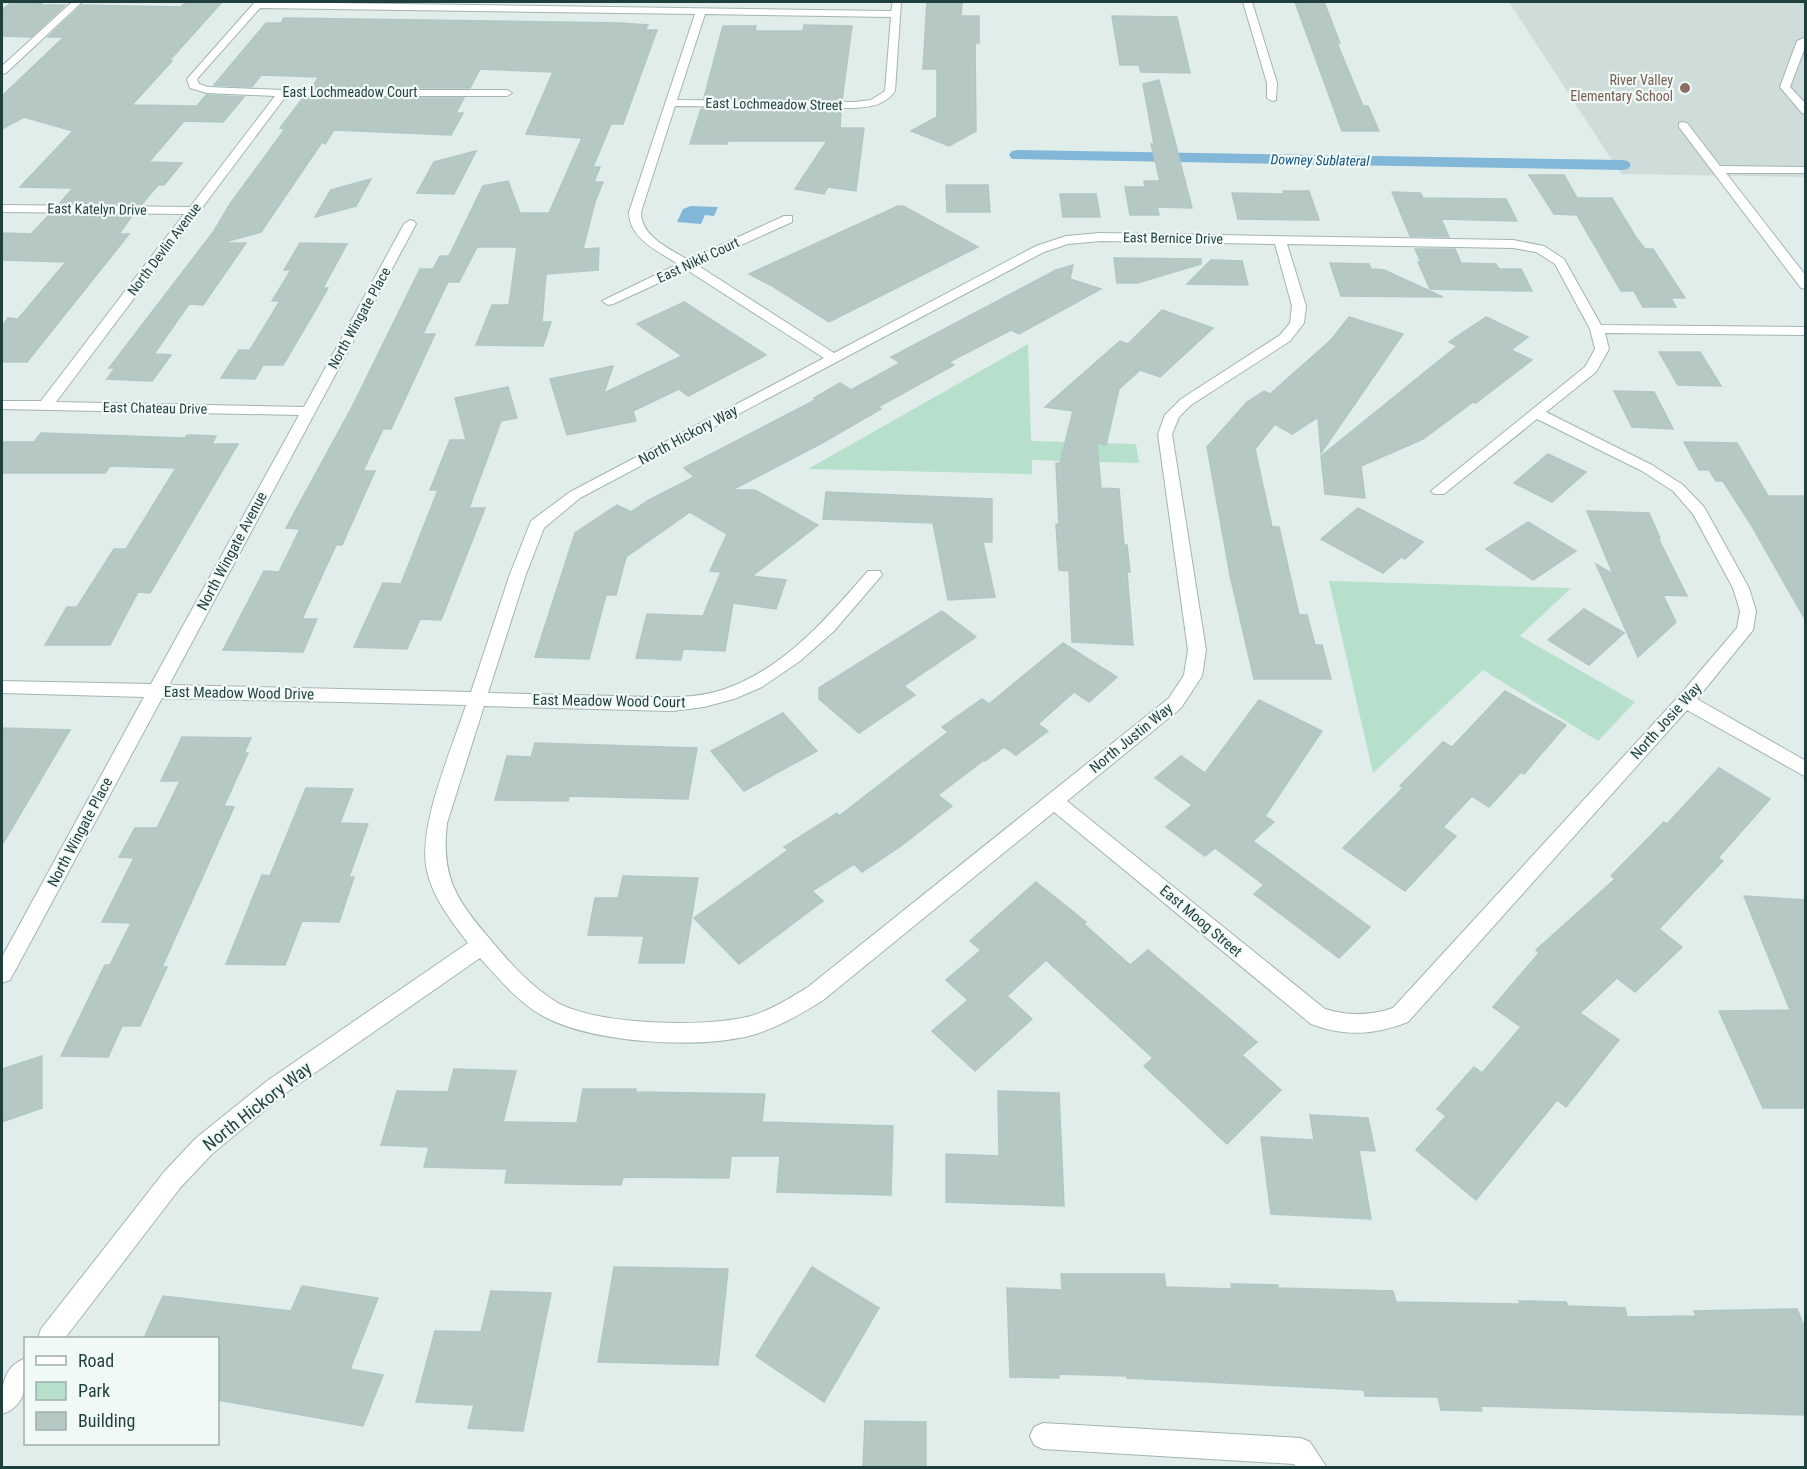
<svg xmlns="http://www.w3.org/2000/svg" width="1807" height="1469" font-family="'Roboto Condensed',sans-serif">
<rect width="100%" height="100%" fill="#e0edea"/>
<path fill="#ceddd9" d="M1509,2H1805V177L1621,174Z"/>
<g fill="#b6e0cb">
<path d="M1028,344L1031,441L1136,444L1139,463L1032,460V474L808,469Z"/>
<path d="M1329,581L1571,588L1520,636L1635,702L1598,741L1483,670L1373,773Z"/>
</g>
<path fill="#82b7d8" d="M691,206L718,207L714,216L705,215L701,224L677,222L683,209Z"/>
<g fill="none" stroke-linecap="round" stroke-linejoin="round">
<path fill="#82b7d8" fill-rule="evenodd" d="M1018,150L1622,160L1628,161L1631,165L1628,169L1622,170L1012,159L1009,155L1012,151Z"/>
</g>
<g fill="#b5c8c4" stroke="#b2c7c3" stroke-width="1.5">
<path d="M12,2H43L40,5H65L31,37L2,36V10Z"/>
<path d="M186,2H222L169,61H172L132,105L197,106L206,95L244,97L223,122L184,121L149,162L182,163L164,185H158L142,204L60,203L73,188L20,187L73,131L24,117L2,129V96L64,37H48L82,5L181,7Z"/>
<path d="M927,2H962L961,16H979V43H975L976,131L949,146L911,131L937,117V69H923Z"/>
<path d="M1295,2H1324L1340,43H1337L1363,106H1368L1379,131H1342Z"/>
<path d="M1112,16L1177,17L1190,73L1141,72L1139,65H1120Z"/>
<path d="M284,18L620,23L648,25L645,30H657L623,124H611L593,167H600L594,182H603L595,202L583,249L599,248L598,270L546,274L542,322H551L543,346L476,345L492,305H509L517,247H477L459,282H448L423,334H435L391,429H383L363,471H375L342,545H336L302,619H317L303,652L223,650L264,571L279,572L300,529L286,528L352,407L420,269H433L440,256H449L483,186L508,181L520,213H549L582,138L526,134L553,72L480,69L470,88H311L319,77L261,75L252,87L214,85L266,23H281Z"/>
<path d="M804,25L852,26L842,100L704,98L723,26H756L755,31H803Z"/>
<path d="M1159,80L1192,208L1157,207L1159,215H1130L1125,187H1145L1144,181H1160L1151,144H1154L1143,84Z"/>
<path d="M303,98H464L456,113H463L451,135L334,130L325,144L322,142L261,232L228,241V243H246L203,305L189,304L154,354L171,355L152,381L107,379L115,368H109L214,231L230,204L285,129L280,128Z"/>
<path d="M701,109L841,110L840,128H864L856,191L828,187L824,194L795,189L827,141H728L727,144H690Z"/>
<path d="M476,151L454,194L417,193L434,162Z"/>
<path d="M1529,175H1564L1577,198H1612L1637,239L1645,249H1653L1685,298H1671L1676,307H1643L1634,291H1621L1577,215L1554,214Z"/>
<path d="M371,179L356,206L315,217L331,190Z"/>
<path d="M946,185H988L990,212H947Z"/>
<path d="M1283,191H1309L1319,220L1238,219L1232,193L1284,194Z"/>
<path d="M1392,192L1420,193L1423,198L1506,199L1517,221L1441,219L1449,237L1410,236Z"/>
<path d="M1060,194H1096L1100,217H1063Z"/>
<path d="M898,206H903L978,247L829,322L774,287L749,274Z"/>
<path d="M49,215L132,216L119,234H129L27,362H2V326L8,318L18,319L66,262L2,260V233L31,234Z"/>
<path d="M300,243L347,244L323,288H328L315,311L283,365H263L255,379L221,378L239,350H250L280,301H272L291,270H284Z"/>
<path d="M1415,249H1455L1461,263L1496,264L1499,269H1521L1532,291L1430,289L1418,262H1421Z"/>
<path d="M1114,258L1201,259V264L1137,283H1117Z"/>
<path d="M1211,260L1242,261L1248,285L1187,284Z"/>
<path d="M1330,263L1369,264L1371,269L1384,270L1443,297L1341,296Z"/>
<path d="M1073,265L1070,279L1101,289L1019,334L1011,330L949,362L954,365L878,407L881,409L822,443L732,490H755L818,525L752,576L786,580L776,609L733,603L725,651L683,649L681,660L636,658L647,614L703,616L721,572L710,571L727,534L690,512L626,557L616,595H606L589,659L535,657L575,533L617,505L631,512L649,500L694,477L684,468L817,399L814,398L840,383L851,390L900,363L891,357L1056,270Z"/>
<path d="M684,302L766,355L688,396L679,389L633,411L636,421L567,435L550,379L613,366L604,393L682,356L637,324Z"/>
<path d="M1162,310L1213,328L1160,377L1140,370L1119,389L1106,445L1097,443L1101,488L1119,489L1124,545H1127L1130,572H1127L1133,645L1072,642L1069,571L1059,570L1056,524H1059L1056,463H1060L1073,411L1045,407L1120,341L1128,344Z"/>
<path d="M1349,317L1403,334L1321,453L1318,417L1292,434L1275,424L1255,449L1272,527H1279L1299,615H1307L1315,645H1322L1331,679H1254L1230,575L1207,447L1247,402L1264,391L1270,394L1331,340Z"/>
<path d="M1486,317L1528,337L1511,350L1532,360L1476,403L1473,402L1423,439L1361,466L1365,498L1325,494L1321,456L1457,346L1449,342Z"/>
<path d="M1659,352H1700L1721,386L1678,385Z"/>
<path d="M508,387L517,418L501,421L469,508H485L441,620L420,619L407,649L354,647L383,583L401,584L438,490H430L450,440H466L455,398Z"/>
<path d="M1614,391L1654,392L1673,429L1632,427Z"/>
<path d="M41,433L185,438L187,435L216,436L212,444H238L150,593L138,592L110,645H45L67,607H77L114,549H126L176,468L110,466L105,473H2V442H34Z"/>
<path d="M1684,442L1737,443L1768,496H1806V621L1750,523L1723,481H1716L1709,470H1699Z"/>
<path d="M1548,454L1586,472L1552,502L1514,483Z"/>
<path d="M826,492L992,499V542H983L995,597L948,600L933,523L823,519Z"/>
<path d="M1358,508L1423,542L1405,559L1401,557L1383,573L1321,539Z"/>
<path d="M1587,511L1649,513L1660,538H1658L1687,596L1663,595L1676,622L1638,657L1596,564L1613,574Z"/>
<path d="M1528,522L1576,551L1533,580L1486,549Z"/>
<path d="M1584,609L1624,633L1589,665L1548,640Z"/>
<path d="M942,611L976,637L904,686L915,695L859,733L819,699V688Z"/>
<path d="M1063,643L1117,677L1089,702L1074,692L1038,724L1048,731L1016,755L1004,747L985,761L984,760L938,795L952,806L901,846L862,872L854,864L812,891L823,901L739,964L694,918L788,850L784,847L837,813L839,816L948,732L942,727L982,699L989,704Z"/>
<path d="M1505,691L1566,725L1524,774L1521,772L1489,807L1472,796L1443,827L1456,836L1405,891L1343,848L1403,788L1400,786L1443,742L1452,747Z"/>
<path d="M1259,700L1322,731L1265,816L1274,822L1253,841L1370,927L1339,958L1254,894L1264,885L1215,848L1205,856L1166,827L1192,805L1155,778L1181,756L1205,773Z"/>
<path d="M783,713L817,751L744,791L711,751Z"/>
<path d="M2,728L70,730L2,845Z"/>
<path d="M182,737L251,738L244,753H248L224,806L234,807L162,967H167L140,1026H122L108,1057L61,1056L105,965H110L131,923L102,922L134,858L119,857L135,828H157L180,781H161Z"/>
<path d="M535,743L697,748L688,799L569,796L568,801L495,800L507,756L531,757Z"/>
<path d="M1719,768L1770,799L1718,858L1723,861L1659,929L1682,947L1635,992L1617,978L1580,1013L1619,1040L1566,1107L1557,1100L1476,1200L1416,1150L1446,1116L1437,1109L1474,1067L1482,1073L1521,1027L1493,1007L1539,953L1536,950L1615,879L1611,876L1664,822L1667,824Z"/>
<path d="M306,788L353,789L340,823L368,824L349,877H354L339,922L302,921L285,965L226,964L262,875L270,876Z"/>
<path d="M623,876L698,878L684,963H639L644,936L588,935L595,898H618Z"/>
<path d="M1036,882L1086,922L1084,924L1130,965L1148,950L1257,1042L1242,1055L1281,1090L1227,1144L1144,1066L1153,1058L1046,960L1007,996L1032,1019L975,1071L932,1031L968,1000L946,980L981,950L970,941Z"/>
<path d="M1744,896L1806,900V1108H1763L1719,1011L1790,1010Z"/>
<path d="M42,1056V1108L2,1122V1069Z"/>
<path d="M454,1069L516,1071L503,1122L577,1123L583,1089H636V1092L765,1094L762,1122L893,1126L891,1195L777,1192L780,1156H731L729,1178L623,1177L621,1185L505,1183L507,1169L424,1167L429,1147L381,1145L397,1091L448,1092Z"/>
<path d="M998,1091L1059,1093L1064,1206L946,1202V1154L999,1156Z"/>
<path d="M1310,1115L1368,1118L1375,1151L1359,1150L1371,1219L1271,1214L1261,1137L1314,1140Z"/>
<path d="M614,1267L728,1269L718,1365L598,1362Z"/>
<path d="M812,1267L879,1308L824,1402L756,1356Z"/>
<path d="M1061,1274H1164L1166,1287L1232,1289L1231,1284L1278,1285V1288L1393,1291L1396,1302L1520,1304L1519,1301L1566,1302L1568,1306L1625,1308L1627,1317L1696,1316L1694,1311L1797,1309L1806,1331V1415L1480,1406L1482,1411L1441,1410L1438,1397L1365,1396L1364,1390L1127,1378V1376L1058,1374L1059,1378L1010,1377L1007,1288L1062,1290Z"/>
<path d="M302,1286L378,1298L350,1369L383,1375L363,1426L218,1400V1338H144L163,1296L291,1311Z"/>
<path d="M491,1291L551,1293L523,1431L468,1428L474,1405L416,1402L435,1331L481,1332Z"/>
<path d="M865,1421L926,1422V1467H863Z"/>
</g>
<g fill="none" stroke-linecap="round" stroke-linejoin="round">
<g stroke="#a2b5b3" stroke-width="2">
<g id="minor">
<path d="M72,2H82L6,73L2,74V66Z"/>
<path d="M255,2L891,11L893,2H901L895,91C885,105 871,107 855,108L675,106L641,212C641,237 669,248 688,260L784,216H792V222L697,265L834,353L1036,246L1066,236L1100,233L1513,240L1544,246L1564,259L1601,325L1806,327V335L1605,333L1609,349L1596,372L1546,412L1652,465L1683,485L1704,507L1749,588L1756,611L1753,630L1697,699L1806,761V777L1687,710L1408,1022C1374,1035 1346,1037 1311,1024L1054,812L822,1001C799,1015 775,1029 749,1036C695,1049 592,1043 543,1016C518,1002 499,979 480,958L283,1095L212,1154L180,1188L65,1338H38L41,1329L164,1172L196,1138L267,1081L468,943C452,922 433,898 427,871C417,827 452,749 466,705L162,698L10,980L2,983V957L144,697L2,693V681L151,684L299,415L2,409V401H41L184,214L2,212V205L190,207L275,96L207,93L190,88L187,79ZM260,8L695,14L629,212C629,239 658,251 678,264L602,301L608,305L613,304L687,270L824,358L570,492L531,521L510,574L471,692L169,685L416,224L414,221L410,220L404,224L304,407L56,402L286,96H507L512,93L507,90H283L208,87L199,84L197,79ZM705,14L891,17L885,91L871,100L855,102L677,100ZM1100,241L1275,244L1292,306L1290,323L1280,335L1181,399L1165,415L1158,434L1188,650L1184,675L1169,698L808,987C790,998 771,1010 751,1016C706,1028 598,1025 558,1003C531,987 508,961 489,938C455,898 441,876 447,823L484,706L672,711L704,707L734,699L762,687L800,661L834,631L882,575L880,571H868C828,617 785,668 725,689C690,701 652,697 616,696C573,695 531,694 488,693L526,574L544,528L580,498L1044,252L1068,244ZM1287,244L1513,248L1536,252L1555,264L1590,329L1595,349L1585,367L1431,491L1434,494H1444L1537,419L1642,471L1673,491L1693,514L1733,588L1740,611L1737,628L1679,696L1393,1008C1370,1016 1348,1016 1325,1009L1067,801L1181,708L1202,676L1206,650L1172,434L1179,417L1191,405L1290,341L1304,323L1306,306Z"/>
<path d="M1243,2H1252L1277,83L1276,100L1272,101L1267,98V83Z"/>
<path d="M1806,37V45L1790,87L1806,104V114L1802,113L1780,87L1797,41Z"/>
<path d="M1683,122L1687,123L1720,166L1806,167V173H1726L1806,276V289L1801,288L1679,127V123Z"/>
<path d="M26,1358C26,1381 29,1405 2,1414C2,1390 0,1368 26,1358Z"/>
<path d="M1043,1423L1301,1438L1310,1442L1327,1468H1297L1294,1464L1043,1449L1034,1445L1030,1436L1034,1427Z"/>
</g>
</g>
<use href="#minor" fill="#fff" fill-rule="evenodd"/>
</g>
<circle fill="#8d6e63" stroke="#f1f9f7" stroke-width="2" cx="1685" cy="88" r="6"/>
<g text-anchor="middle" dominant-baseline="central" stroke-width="4.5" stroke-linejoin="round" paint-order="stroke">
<g font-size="14" fill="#785e54" stroke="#f1f9f7" text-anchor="end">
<text x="1673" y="80">River Valley<tspan x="1673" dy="16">Elementary School</tspan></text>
</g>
<g font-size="14" fill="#1f3f3d" stroke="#f1f9f7">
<text x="350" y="92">East Lochmeadow Court</text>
<text transform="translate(774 104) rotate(1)">East Lochmeadow Street</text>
<text transform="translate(97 209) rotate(1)">East Katelyn Drive</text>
<text transform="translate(1173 238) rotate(1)">East Bernice Drive</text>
<text transform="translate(164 249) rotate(-53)">North Devlin Avenue</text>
<text transform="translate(698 260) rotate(-25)">East Nikki Court</text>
<text transform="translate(359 318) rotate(-61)">North Wingate Place</text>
<text transform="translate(155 408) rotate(1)">East Chateau Drive</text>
</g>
<g font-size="14" font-style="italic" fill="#125581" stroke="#f1f9f7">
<text transform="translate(1320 160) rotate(1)">Downey Sublateral</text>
</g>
<g font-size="15" fill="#1f3f3d" stroke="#f1f9f7">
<text transform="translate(688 435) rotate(-28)">North Hickory Way</text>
<text transform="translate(232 551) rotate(-62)">North Wingate Avenue</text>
<text transform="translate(239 693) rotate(1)">East Meadow Wood Drive</text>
<text transform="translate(609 701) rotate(1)">East Meadow Wood Court</text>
<text transform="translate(1666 721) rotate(-48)">North Josie Way</text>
<text transform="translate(1131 738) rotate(-39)">North Justin Way</text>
<text transform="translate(80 832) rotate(-62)">North Wingate Place</text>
<text transform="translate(1201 921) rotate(40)">East Moog Street</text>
</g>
<g font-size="18" fill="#1f3f3d" stroke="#f1f9f7">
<text transform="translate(257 1106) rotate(-38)">North Hickory Way</text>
</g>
</g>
<rect width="1807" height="1469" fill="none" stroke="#1f3f3d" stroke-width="6"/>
<rect x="24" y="1337" width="195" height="108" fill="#f1f9f7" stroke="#9dafad" stroke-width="1.5"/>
<rect x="36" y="1356" width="30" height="9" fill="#ffffff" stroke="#9dafad" stroke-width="1.5"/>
<text x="78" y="1367" font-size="18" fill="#1f3f3d">Road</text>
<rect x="36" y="1382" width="30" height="18" fill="#b6e0cb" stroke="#9dafad" stroke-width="1.5"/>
<text x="78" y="1397" font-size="18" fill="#1f3f3d">Park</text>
<rect x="36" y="1412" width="30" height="18" fill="#b5c8c4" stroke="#9dafad" stroke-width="1.5"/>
<text x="78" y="1427" font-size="18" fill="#1f3f3d">Building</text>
</svg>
